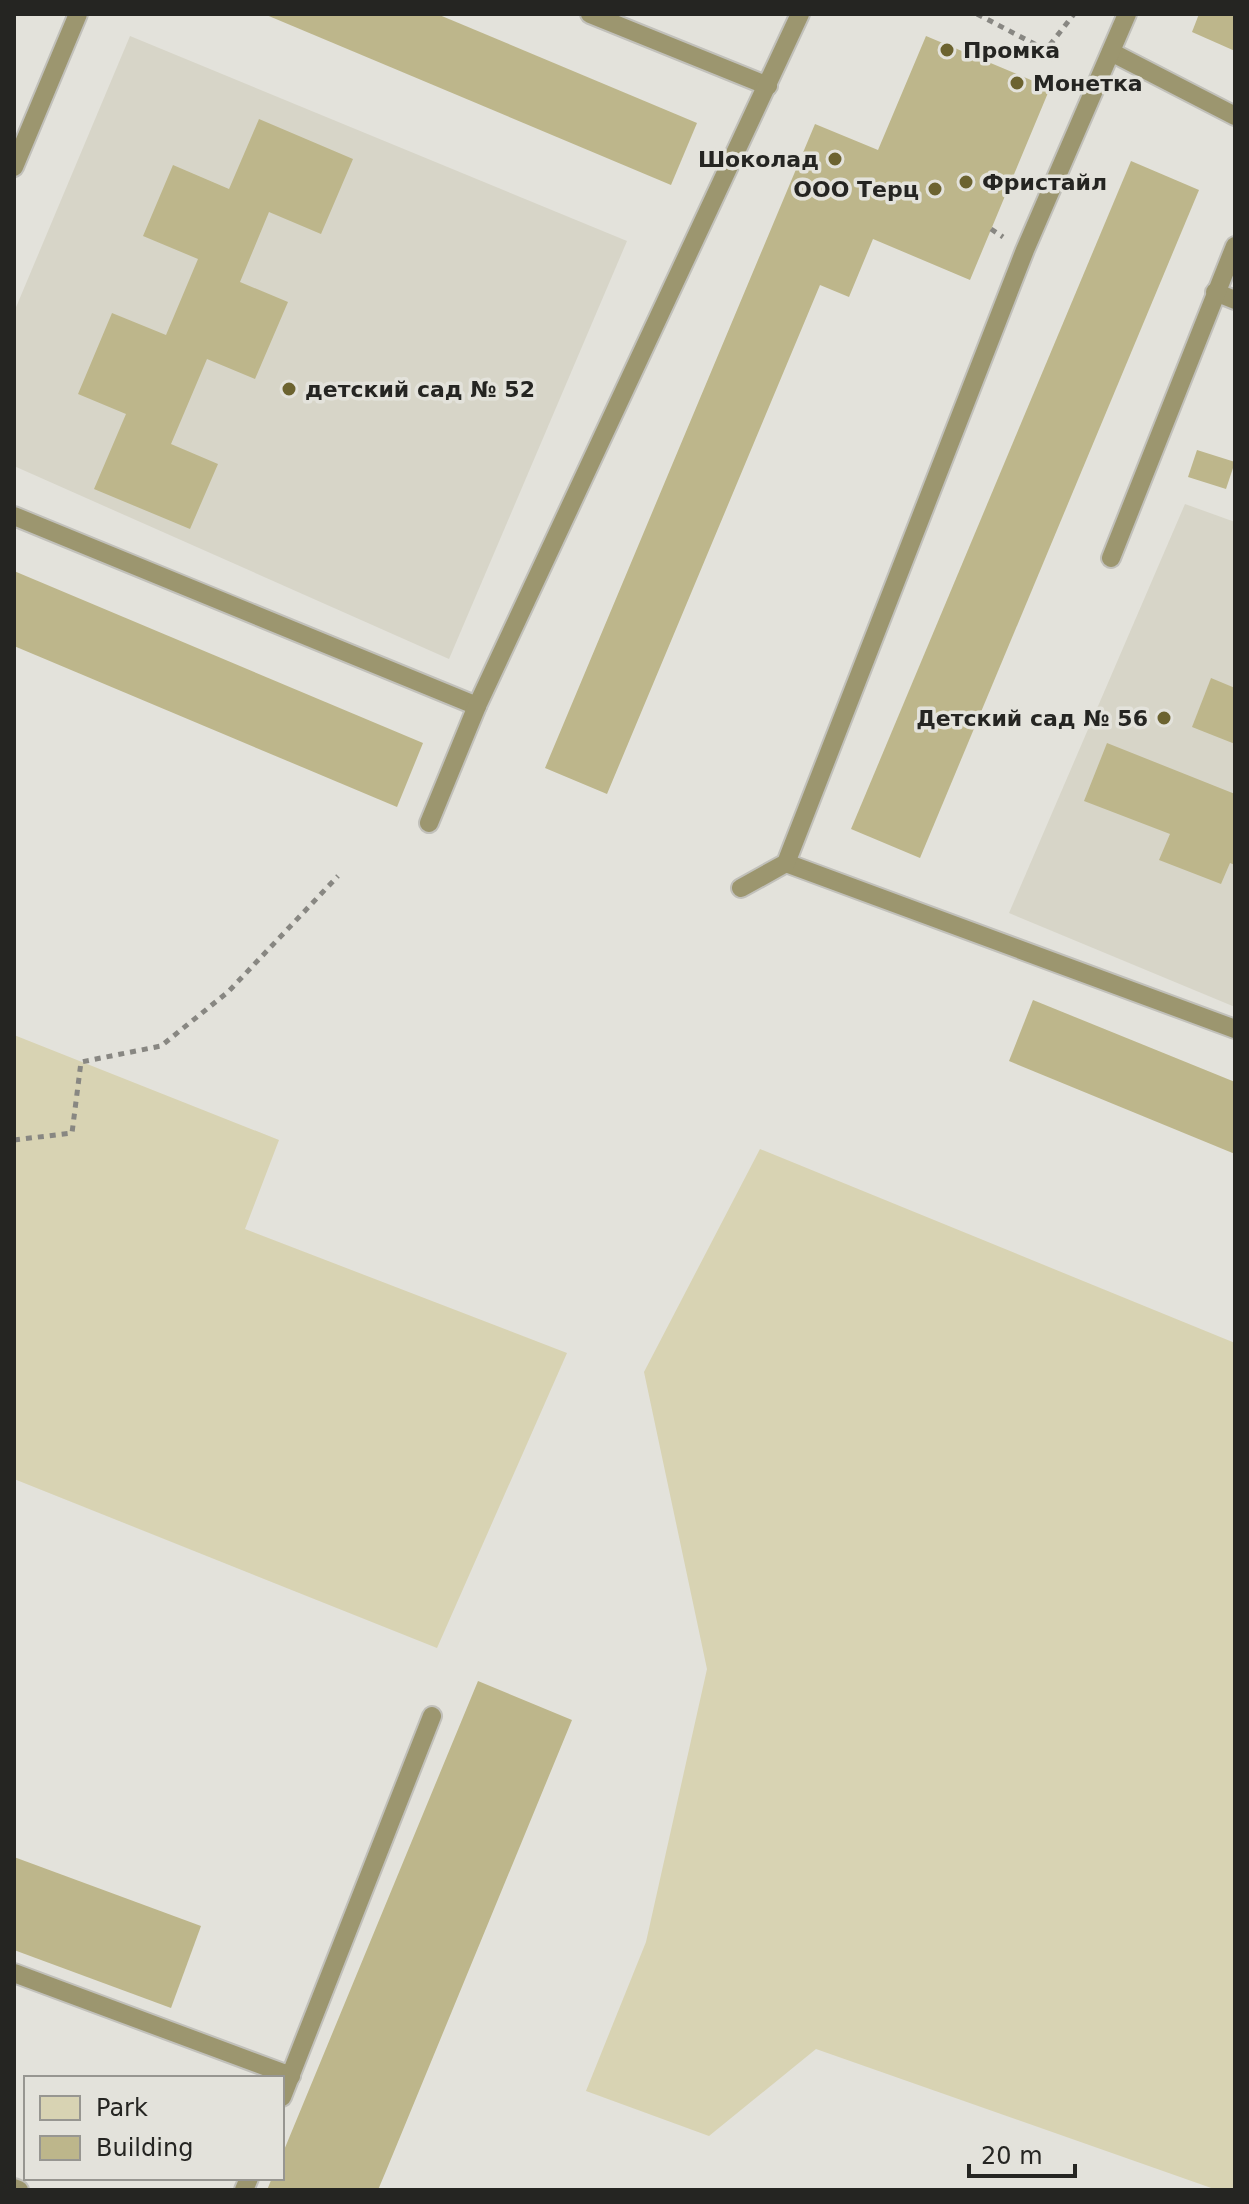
<svg xmlns="http://www.w3.org/2000/svg" width="1249" height="2204" font-family="'DejaVu Sans',sans-serif">
<rect width="100%" height="100%" fill="#e3e2db"/>
<g fill="#d7d5c8">
<path d="M130,36L627,241L449,659L14,466V312Z"/>
<path d="M1185,504L1235,522V1007L1009,913Z"/>
</g>
<g fill="#d8d3b3">
<path d="M14,1035L279,1140L245,1229L567,1353L437,1648L14,1479Z"/>
<path d="M760,1149L1235,1343V2190H1217L816,2049L709,2136L586,2091L646,1942L707,1669L644,1372Z"/>
</g>
<g fill="#bdb68b">
<path d="M264,14H437L697,123L671,185Z"/>
<path d="M1199,14H1235V51L1192,32Z"/>
<path d="M926,36L1050,88L970,280L873,239L849,297L820,285L607,794L545,768L815,124L878,150Z"/>
<path d="M259,119L353,159L321,234L269,212L240,282L288,302L255,379L207,359L171,444L218,464L190,529L94,489L126,414L78,394L112,313L166,335L198,259L143,236L173,165L229,189Z"/>
<path d="M1131,161L1199,190L920,858L851,829Z"/>
<path d="M1197,450L1235,462L1226,489L1188,477Z"/>
<path d="M14,571L423,743L397,807L14,646Z"/>
<path d="M1211,678L1235,688V744L1192,727Z"/>
<path d="M1107,743L1235,794V865L1230,863L1221,884L1159,860L1170,834L1084,801Z"/>
<path d="M1033,1000L1235,1082V1154L1009,1061Z"/>
<path d="M478,1681L572,1720L386,2171L378,2190H267L272,2178H282V2155Z"/>
<path d="M14,1857L201,1926L171,2008L14,1950Z"/>
</g>
<g fill="none" stroke-linecap="round" stroke-linejoin="round">
<g stroke="#c1c0ba" stroke-width="22">
<g id="service">
<path d="M590,14L768,86"/>
<path d="M1111,52L1235,116"/>
<path d="M14,167L78,14"/>
<path d="M1215,292L1235,300"/>
<path d="M14,516L477,706"/>
<path d="M1111,558L1235,246"/>
<path d="M429,823L477,706L800,14"/>
<path d="M786,863L1235,1029"/>
<path d="M741,888L786,863L1025,250L1127,14"/>
<path d="M14,1973L291,2076"/>
<path d="M282,2097L432,1716"/>
<path d="M14,2188L19,2190"/>
<path d="M244,2190L249,2178"/>
</g>
</g>
<g stroke="#888782" stroke-width="5" stroke-dasharray="6 6" stroke-linecap="butt">
<path d="M977,14L1046,50L1074,14"/>
<path d="M991,229L1003,237"/>
<path d="M14,1140L72,1133L81,1062L161,1046L228,992L338,876"/>
</g>
<use href="#service" stroke="#9c966f" stroke-width="18"/>
</g>
<g fill="#6c6330" stroke="#e3e2db" stroke-width="3">
<circle cx="947" cy="50" r="8"/>
<circle cx="1017" cy="83" r="8"/>
<circle cx="835" cy="159" r="8"/>
<circle cx="966" cy="182" r="8"/>
<circle cx="935" cy="189" r="8"/>
<circle cx="289" cy="389" r="8"/>
<circle cx="1164" cy="718" r="8"/>
</g>
<g text-anchor="middle" dominant-baseline="central" stroke-width="7" stroke-linejoin="round" paint-order="stroke">
<g font-size="22" font-weight="bold" fill="#252522" stroke="#e3e2db" text-anchor="start">
<text x="963" y="50">Промка</text>
<text x="1033" y="83">Монетка</text>
<text x="819" y="159" text-anchor="end">Шоколад</text>
<text x="982" y="182">Фристайл</text>
<text x="919" y="189" text-anchor="end">ООО Терц</text>
<text x="305" y="389">детский сад № 52</text>
<text x="1148" y="718" text-anchor="end">Детский сад № 56</text>
</g>
</g>
<rect width="1249" height="2204" fill="none" stroke="#252522" stroke-width="32"/>
<rect x="24" y="2076" width="260" height="104" fill="#e3e2db" stroke="#979691" stroke-width="2"/>
<rect x="40" y="2096" width="40" height="24" fill="#d8d3b3" stroke="#979691" stroke-width="2"/>
<text x="96" y="2116" font-size="24" fill="#252522">Park</text>
<rect x="40" y="2136" width="40" height="24" fill="#bdb68b" stroke="#979691" stroke-width="2"/>
<text x="96" y="2156" font-size="24" fill="#252522">Building</text>
<path d="M969 2164v12h106v-12" fill="none" stroke="#252522" stroke-width="4"/>
<text x="981" y="2164" font-size="24" fill="#252522" stroke="#e3e2db" stroke-width="6" paint-order="stroke">20 m</text>
</svg>
